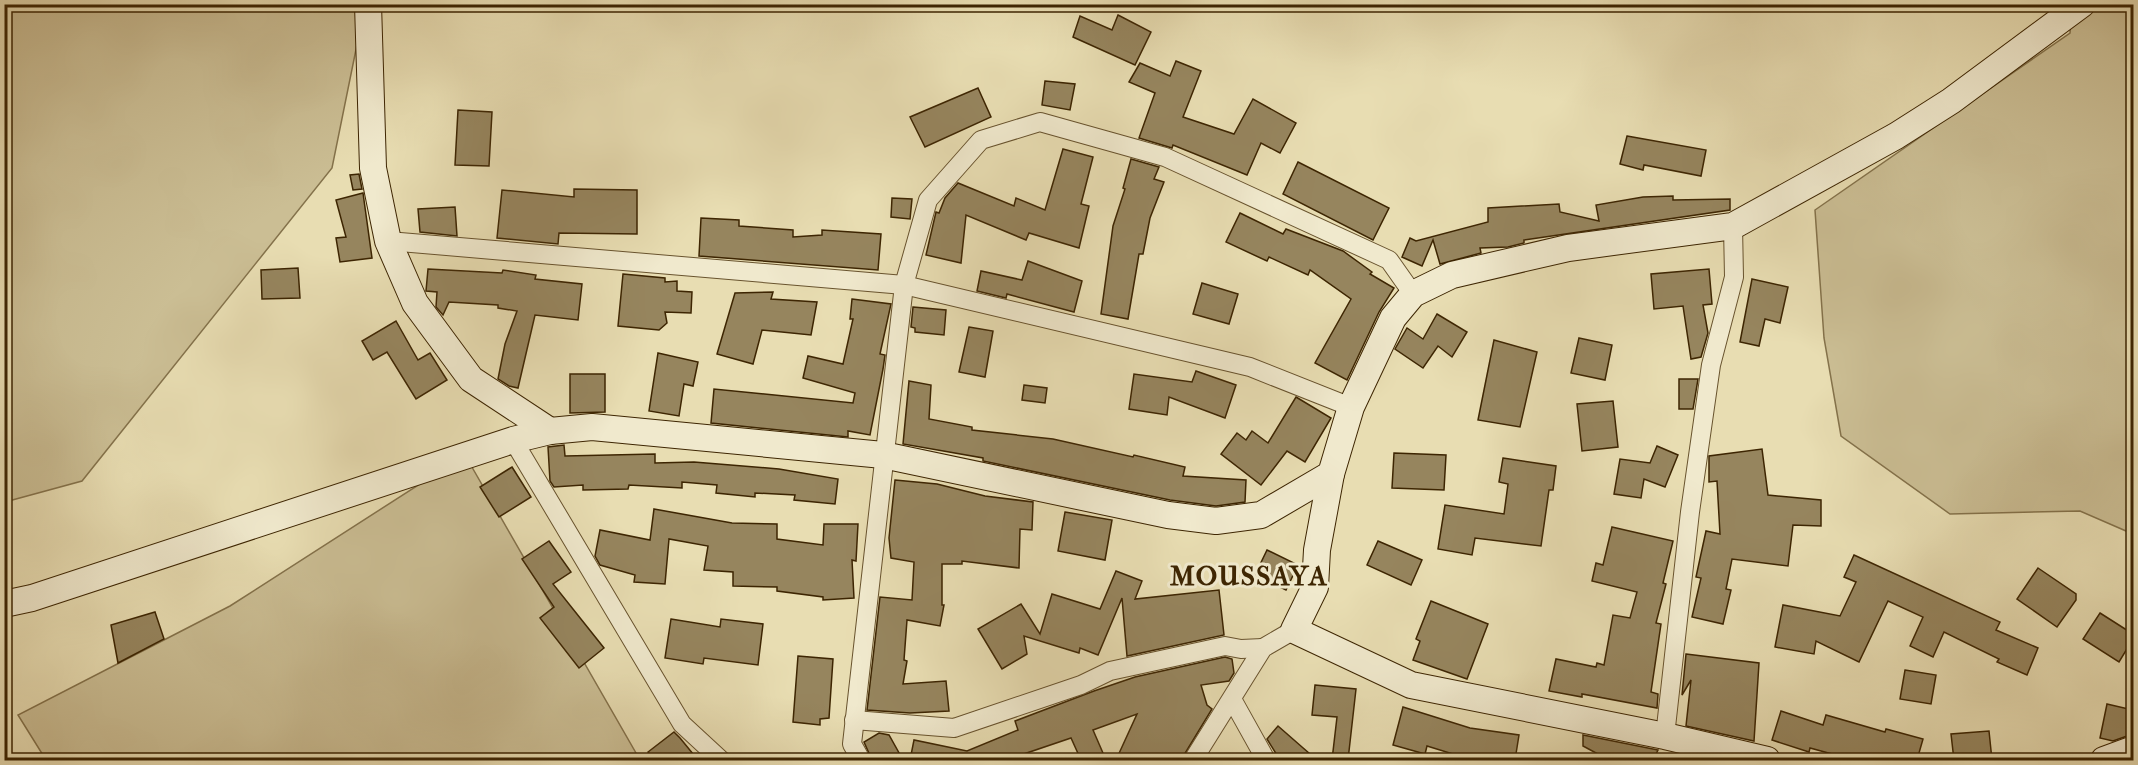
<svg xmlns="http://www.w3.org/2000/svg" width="2138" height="765" font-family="'IM FELL French Canon',serif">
<rect width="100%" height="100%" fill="#e8ddb2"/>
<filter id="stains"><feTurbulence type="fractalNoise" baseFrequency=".00333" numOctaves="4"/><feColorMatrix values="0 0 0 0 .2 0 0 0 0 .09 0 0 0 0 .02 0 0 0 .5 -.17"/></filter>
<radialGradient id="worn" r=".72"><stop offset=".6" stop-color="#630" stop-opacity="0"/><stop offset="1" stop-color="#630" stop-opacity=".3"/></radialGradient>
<g fill="#cbbe94" stroke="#84724b" stroke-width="1.5">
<path d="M5,5H365L332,168L82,481L5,502Z"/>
<path d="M2072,5H2133V534L2080,511L1950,514L1841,436L1824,338L1815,210L2070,33Z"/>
<path d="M465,455L640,760H46L18,715L230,606Z"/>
</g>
<g fill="#96855e" stroke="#3d2502" stroke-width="1.5">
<path d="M1118,15L1151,32L1135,65L1073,37L1080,16L1112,30Z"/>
<path d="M1176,61L1201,71L1183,117L1234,134L1253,99L1296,123L1280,153L1261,143L1247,175L1173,145L1172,148L1139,138L1155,93L1129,82L1140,63L1170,76Z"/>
<path d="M1045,81L1075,84L1070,110L1042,105Z"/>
<path d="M978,88L991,117L925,147L910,117Z"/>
<path d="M458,110L492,112L489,166L455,165Z"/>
<path d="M1627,136L1706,150L1701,176L1644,165L1643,170L1620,164Z"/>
<path d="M1063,149L1093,157L1081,204L1089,206L1079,248L1029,233L1026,240L966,215L961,263L926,255L936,212L939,213L945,198L958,183L1014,206L1016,198L1045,210Z"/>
<path d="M1131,159L1159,167L1154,179L1164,182L1150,218L1143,254H1139L1128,319L1101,314L1113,226L1125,189L1123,188Z"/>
<path d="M1298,162L1389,208L1373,240L1283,194Z"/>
<path d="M359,174L362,189L353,190L350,175Z"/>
<path d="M574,189L637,190V234L559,233L558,244L497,238L502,190L574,197Z"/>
<path d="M363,193L372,258L340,262L336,238L346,237L336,200Z"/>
<path d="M1673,196V200L1730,199V210L1524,240V243L1508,247L1480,248L1481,253L1440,264L1433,240L1422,266L1402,257L1410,238L1416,241L1488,222V208L1559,204L1560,212L1599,221L1596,205L1643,197Z"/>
<path d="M892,198L912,199L910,219L891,217Z"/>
<path d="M455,207L457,236L420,232L418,209Z"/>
<path d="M1240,213L1283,234L1286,229L1343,251L1372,272L1370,274L1394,288L1379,312L1347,380L1315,363L1351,299L1310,270L1308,275L1269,257L1267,261L1226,242Z"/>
<path d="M701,218L739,220V226L793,230V237L822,235V230L881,234L878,270L699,256Z"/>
<path d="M1028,261L1082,281L1074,312L1007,294L1006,298L977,291L981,271L1022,280Z"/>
<path d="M298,268L300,298L262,299L261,270Z"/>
<path d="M428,269L502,273L503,270L536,275L535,279L582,284L578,320L535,315L518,388L509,386L498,379L505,344L517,311L498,308V305L449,302L443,315L436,307L437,292L426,291Z"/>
<path d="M1709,269L1712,304L1703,305L1708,333L1701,357L1691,359L1683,306L1654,309L1651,274Z"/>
<path d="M623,274L665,278V282L677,281V291L692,292L691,313L665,312L667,323L659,330L618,326Z"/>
<path d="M1752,279L1788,287L1780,323L1765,319L1759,346L1740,342Z"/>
<path d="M1202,283L1238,294L1229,324L1193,314Z"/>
<path d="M773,292L771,299L817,302L811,335L762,330L753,364L717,354L735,293Z"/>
<path d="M852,299L891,304L880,354L885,355L883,369L870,435L848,431V437L711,423L714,389L853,403L855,393L803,378L808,356L843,364L853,319H850Z"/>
<path d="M913,307L946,310L944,335L915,332V328L911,327Z"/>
<path d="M1437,314L1467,332L1452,357L1438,346L1423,368L1395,349L1407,328L1423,339Z"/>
<path d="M396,321L418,360L430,353L447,380L416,399L387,352L373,360L362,341Z"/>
<path d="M969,327L993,331L985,377L959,372Z"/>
<path d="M1579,338L1612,345L1605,380L1571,373Z"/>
<path d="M1494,340L1537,352L1520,427L1478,420Z"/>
<path d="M658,353L698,362L693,386L684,384L679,416L649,411Z"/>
<path d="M1196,371L1236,385L1225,418L1169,397L1167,415L1129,409L1134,374L1192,382Z"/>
<path d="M570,374H605V412L570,413Z"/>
<path d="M1679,379H1698L1693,409H1679Z"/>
<path d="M909,381L931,385L929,419L972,427V430L1053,439L1133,457L1134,455L1185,467L1183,476L1246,480L1245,502L1216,506L1170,500L983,461V458L903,444Z"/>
<path d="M1024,385L1047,388L1045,403L1022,400Z"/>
<path d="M1296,397L1331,418L1305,462L1287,451L1261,485L1221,454L1237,433L1246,440L1252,431L1268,443Z"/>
<path d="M1613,401L1618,447L1582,451L1577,404Z"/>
<path d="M564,445L565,456L655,454V463L694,462L779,469L838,479L835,504L794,500L795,495L755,493V497L716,493L717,485L682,482V488L629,485L628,489L583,490V485L554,487L550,481L548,447Z"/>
<path d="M1657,446L1678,455L1665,487L1644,479L1641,498L1614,494L1620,459L1650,463Z"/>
<path d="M1762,449L1768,495L1821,500V526L1793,525L1788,566L1732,559L1726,589L1731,590L1723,624L1692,617L1701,578L1696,577L1706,531L1720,534L1717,481L1709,482V456Z"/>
<path d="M1394,453L1446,455L1444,490L1392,488Z"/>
<path d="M1503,458L1556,466L1553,490H1549L1541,546L1475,538L1472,555L1438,549L1445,505L1504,514L1508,484L1499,482Z"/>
<path d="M512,467L531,497L499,517L480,487Z"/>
<path d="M895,480L937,484L985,496L1033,502L1032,530L1020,529L1019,568L962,561V564H942V605H944L940,626L907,620L904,660L907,661L903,684L946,681L949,711L910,713L867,710L880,597L912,600L914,562L891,558L889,538Z"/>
<path d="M654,509L732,523L777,524V539L823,545L824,524H858L856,561L852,560L854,598L823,600V597L777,591V587L733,586V572L704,570L708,546L669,539L665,584L634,582L635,575L600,565L595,556L600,530L650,540Z"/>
<path d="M1065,512L1112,520L1105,560L1058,551Z"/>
<path d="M1612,527L1673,541L1663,583L1666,584L1656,623L1661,624L1651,692L1658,694L1657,708L1582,694V697L1549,691L1556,659L1596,667L1597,663L1604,665L1613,615L1630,618L1637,592L1592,581L1596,563L1603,565Z"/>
<path d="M549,541L571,572L553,584L604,648L579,668L540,618L554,607L522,559Z"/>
<path d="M1378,541L1422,560L1411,585L1367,565Z"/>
<path d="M1267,550L1298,565L1286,590L1255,575Z"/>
<path d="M1854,555L2000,622L1996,630L2038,648L2027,675L1997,662L1999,659L1944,632L1933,657L1910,646L1923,617L1888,601L1859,662L1816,641L1814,654L1775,647L1783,605L1840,616L1856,582L1844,577Z"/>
<path d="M2038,568L2076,594V600L2057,627L2017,599Z"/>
<path d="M1116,571L1142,581L1135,599L1219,590L1224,635L1127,656L1122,598L1098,655L1080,648L1079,653L1024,636L1027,654L1002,669L978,629L1021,604L1040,634L1052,594L1100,609Z"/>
<path d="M1431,601L1488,624L1467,679L1413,660L1420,641L1416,639Z"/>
<path d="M155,612L164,639L118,663L111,625Z"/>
<path d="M2100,613L2133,634V639L2119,662L2083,639Z"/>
<path d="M671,619L720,627L721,619L763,624L758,665L704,658L703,664L665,658Z"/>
<path d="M1686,654L1759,663L1754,741L1686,726L1691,680L1682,695Z"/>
<path d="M798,656L833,659L829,718L820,719V725L793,722Z"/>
<path d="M1225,657L1232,659L1234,673L1229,681L1201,685L1207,705L1212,709L1181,760H1116L1137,714L1093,730L1106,760H1081L1071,738L1006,760H910L914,740L967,751L1018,730L1015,721L1094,691L1135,677Z"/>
<path d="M1905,670L1936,675L1931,704L1900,699Z"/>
<path d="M1315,685L1356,689L1348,760H1332L1337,717L1312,715Z"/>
<path d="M2107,704L2133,710L2130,735L2113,741L2100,738Z"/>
<path d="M1403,707L1470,728L1519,735L1515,760H1466V758L1427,746L1425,754L1393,745Z"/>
<path d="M1781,711L1823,725L1826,715L1885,732L1886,729L1923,739L1917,760H1854L1810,748L1809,752L1772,740Z"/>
<path d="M1278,726L1302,747L1317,760H1280L1267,739Z"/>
<path d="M1989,731L1992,760H1954L1951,734Z"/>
<path d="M674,732L680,738L698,760H655L648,752Z"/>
<path d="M879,733L889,735L903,760H872L864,742Z"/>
<path d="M1583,735L1658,750L1653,760H1609L1583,746Z"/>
</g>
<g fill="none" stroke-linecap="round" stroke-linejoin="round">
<g stroke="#68532e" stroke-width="20">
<g id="street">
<path d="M388,241L904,285L1250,367L1351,407"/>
<path d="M513,440L682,724L721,760"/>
<path d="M1232,699L1266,760"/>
<path d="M854,720L954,728L1081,685L1110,671L1225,646L1241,649L1263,648"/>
<path d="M1665,736L1690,512L1711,365L1734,277L1733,226"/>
<path d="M861,760L852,744L904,285L928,200L981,140L1040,122L1165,157L1389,260L1413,294"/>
<path d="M1193,760L1263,648L1294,630"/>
</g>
</g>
<g stroke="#3d2502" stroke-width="28">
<g id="secondary">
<path d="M368,4L373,168L388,241L415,303L471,379L550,431"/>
<path d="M1331,474L1317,550L1315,587L1294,630L1411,685L1665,736L1767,760"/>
<path d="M4,604L32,598L513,440L550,431L592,427L883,455L1168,515L1216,521L1261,515L1331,474L1351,407L1393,318L1413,294L1452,275L1568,248L1733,226L1896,136L1951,101L2082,4"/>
<path d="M2104,760L2134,749"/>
</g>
</g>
<use href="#street" stroke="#f0e9cd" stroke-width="18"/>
<use href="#secondary" stroke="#f0e9cd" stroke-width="26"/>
</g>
<g text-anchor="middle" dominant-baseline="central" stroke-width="6" stroke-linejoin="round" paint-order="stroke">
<g font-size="27" font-weight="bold" letter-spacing="1.5" fill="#3d2502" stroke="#f0e9cd">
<text x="1249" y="576">MOUSSAYA</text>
</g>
</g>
<rect width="2138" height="765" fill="none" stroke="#e8ddb2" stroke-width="24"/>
<rect x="6" y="6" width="2126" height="753" fill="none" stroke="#3d2502" stroke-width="3"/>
<rect x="12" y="12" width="2114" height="741" fill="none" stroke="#3d2502" stroke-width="1.5"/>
<rect width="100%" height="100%" filter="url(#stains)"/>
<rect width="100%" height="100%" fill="url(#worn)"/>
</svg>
